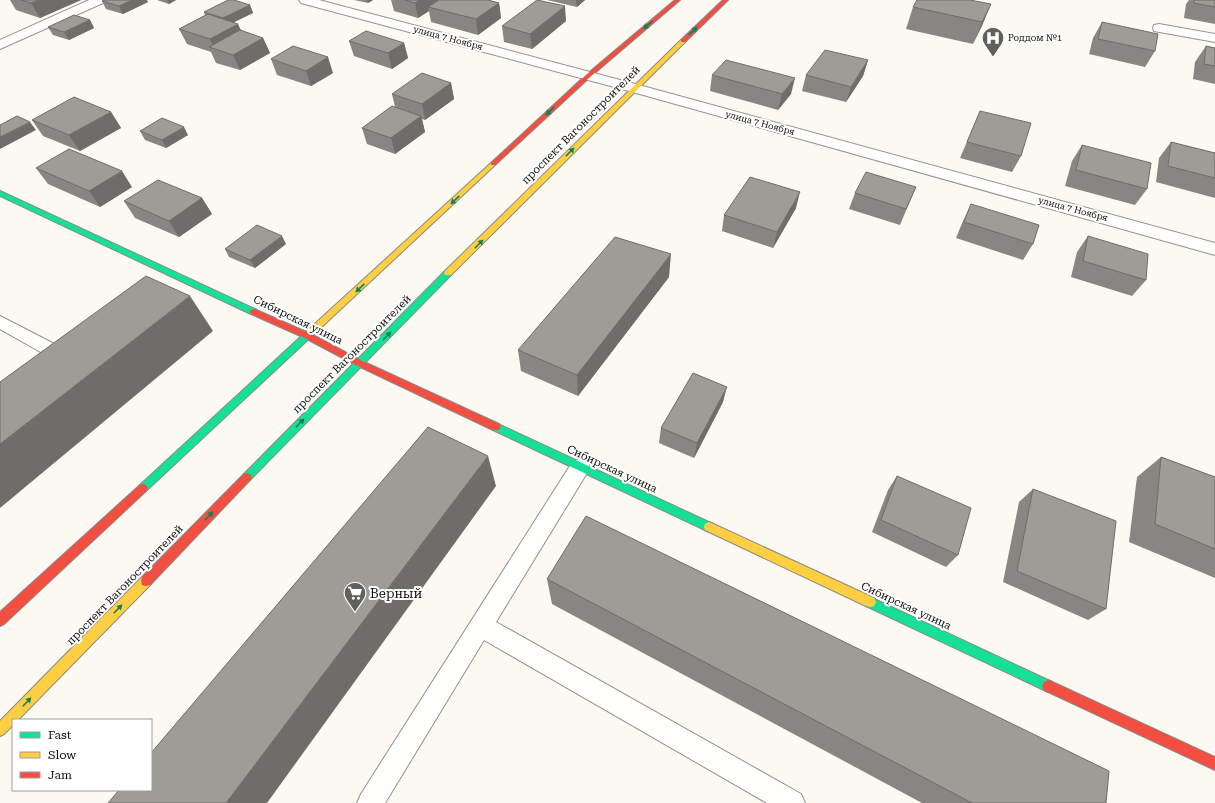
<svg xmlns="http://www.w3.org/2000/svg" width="1215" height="803" font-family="'Roboto Serif',serif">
<rect width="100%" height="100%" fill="#fbf9f1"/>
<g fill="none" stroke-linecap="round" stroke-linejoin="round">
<g stroke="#949390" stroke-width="2">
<g id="lane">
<path d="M0,316L72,353L75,358L72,363L66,365L60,363L0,329Z"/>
<path d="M580,459L587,461L590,467L587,473L496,622L801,794L805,803H767L484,640L385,803H357L361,794L573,461Z"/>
</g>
</g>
<g stroke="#949390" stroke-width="2">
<g id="street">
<path d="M89,0H105L103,3L0,49V40Z"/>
<path d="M299,0H319L639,85L1215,243V255L629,91L301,3Z"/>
<path d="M1159,24L1215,34V42L1154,31L1153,28L1154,25Z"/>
</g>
</g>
<g stroke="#8b8a86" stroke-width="2">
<g id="fast">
<path d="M0,191L257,310L258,312L257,314H251L0,196Z"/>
<path d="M448,270L451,271L452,273L451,275L250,480L247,481L244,480L242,477L244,474L445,271Z"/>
<path d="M310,330L314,333L313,335L146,491L143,492L140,491L138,488L140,485L307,331Z"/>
<path d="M496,423L713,524L714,527L713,530L709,532L705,530L493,430L491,427L493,424Z"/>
<path d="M870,597L1052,682L1054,686L1052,690L1048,692L1044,690L866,606L864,602L866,598Z"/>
</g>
</g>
<g stroke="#8b8a86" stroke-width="2">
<g id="slow">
<path d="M681,40L686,41L451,275H445L444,273L445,271Z"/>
<path d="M493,162L495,163V165L313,335H307L306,333L307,331L491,163Z"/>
<path d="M709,522L874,598L876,602L874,606L870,607L866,606L705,530L704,527L705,524Z"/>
<path d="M146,576L150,577L151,581L150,585L18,720H13V725L4,734L0,736V721L142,577Z"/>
</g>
</g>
<g stroke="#8b8a86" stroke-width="2">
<g id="jam">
<path d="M675,0H680L590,77L495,165H491V163L586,75Z"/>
<path d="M723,0H728L685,42H681V40Z"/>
<path d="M254,309L311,334L362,361L499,424L501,427L499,430H493L356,365L305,338L251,314L250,312L251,310Z"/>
<path d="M247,473L250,474L252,477L250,480L150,585L146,586L142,585L141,581L142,577L244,474Z"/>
<path d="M143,484L146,485L148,488L146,491L4,624L0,626V612L140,485Z"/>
<path d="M1048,680L1215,757V770L1044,690L1042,686L1044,682Z"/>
</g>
</g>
<use href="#lane" fill="#fefefd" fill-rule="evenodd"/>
<use href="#street" fill="#fefefd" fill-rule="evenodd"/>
<use href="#fast" fill="#16e098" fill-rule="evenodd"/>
<use href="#slow" fill="#ffcf43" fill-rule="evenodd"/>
<use href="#jam" fill="#f24e42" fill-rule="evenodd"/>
</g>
<g fill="#888682">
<path d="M10,0H81L40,18L16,10Z"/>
<path d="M157,0H176L169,4Z"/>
<path d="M354,0H373L368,3Z"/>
<path d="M391,0H488L499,3L501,18L478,35L431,22L429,11L418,18L394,11Z"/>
<path d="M547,0H585L577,7Z"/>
<path d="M1189,0H1215V24L1184,18L1186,4Z"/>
<path d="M102,1L148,2L123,14L106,9Z"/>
<path d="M991,4L973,44L906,29L913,7Z"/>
<path d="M250,5L253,13L234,22L242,31L263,38L270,53L240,70L216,63L211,52L187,44L179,29L205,15L204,12Z"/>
<path d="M90,20L94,28L69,40L53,35L48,27Z"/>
<path d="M566,21L532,49L504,42L502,26Z"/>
<path d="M1102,22L1155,51L1145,67L1089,54L1093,38Z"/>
<path d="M349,41L404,43L408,58L392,69L354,56Z"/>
<path d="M1206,46L1215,48V84L1193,79L1195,62Z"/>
<path d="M271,59L333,73L311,86L277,75Z"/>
<path d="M868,60L863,76L846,102L802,91L806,75Z"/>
<path d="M712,75L791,94L778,110L710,91Z"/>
<path d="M451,83L454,99L425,120L422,119L425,132L395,154L367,144L362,128L395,107L392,94Z"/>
<path d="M980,111L1021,156L1012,172L960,158Z"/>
<path d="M111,112L121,128L80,151L43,136L32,120Z"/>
<path d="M140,131L188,135L166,148L145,140Z"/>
<path d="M1171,142L1215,153V198L1156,182L1159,158Z"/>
<path d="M1082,145L1147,189L1135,205L1065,186L1072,161Z"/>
<path d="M36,168L132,187L100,207L48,184Z"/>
<path d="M916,187L900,225L849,209L855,193Z"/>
<path d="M202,198L212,214L179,237L135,218L124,201Z"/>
<path d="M971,204L1033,244L1023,260L956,238L963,221Z"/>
<path d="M796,208L773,248L722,231L724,215Z"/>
<path d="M1088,236L1146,280L1132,296L1071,277L1077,252Z"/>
<path d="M286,244L255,268L229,257L225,249Z"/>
<path d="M669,277L578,396L521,371L518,350Z"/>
<path d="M723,402L694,458L659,443L661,428Z"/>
<path d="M1161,457L1215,477V578L1129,542L1137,477Z"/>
<path d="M897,476L958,555L946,567L872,532L888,490Z"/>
<path d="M1033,489L1106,609L1088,620L1003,582L1019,502Z"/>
<path d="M547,579L1106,803H922L552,604Z"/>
</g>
<g fill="#6f6d6a">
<path d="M39,0H81L40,18L31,3Z"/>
<path d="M132,0H147L148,2L123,14L119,6Z"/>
<path d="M167,0H176L169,4Z"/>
<path d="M367,0H373L368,3Z"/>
<path d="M419,0H444L428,7L429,11L418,18L415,3Z"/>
<path d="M576,0H585L577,7Z"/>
<path d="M499,3L501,18L478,35L476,19Z"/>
<path d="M991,4L982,26L973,44L982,22Z"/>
<path d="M250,5L253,13L226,26L223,18Z"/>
<path d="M565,6L566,21L532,49L530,34Z"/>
<path d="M90,20L94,28L69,40L64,32Z"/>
<path d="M238,24L245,39L215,49L210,39Z"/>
<path d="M263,38L270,53L240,70L233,55Z"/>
<path d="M404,43L408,58L392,69L388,53Z"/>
<path d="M328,57L333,73L311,86L306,71Z"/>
<path d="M868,60L863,76L846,102L851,87Z"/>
<path d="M795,78L791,94L778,110L782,94Z"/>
<path d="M451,83L454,99L425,120L422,104Z"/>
<path d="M111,112L121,128L80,151L69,135Z"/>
<path d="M421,116L425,132L395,154L391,138Z"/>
<path d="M30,122L36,130L0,149V137Z"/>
<path d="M184,127L188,135L166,148L162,140Z"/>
<path d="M122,171L132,187L100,207L89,191Z"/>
<path d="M800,192L796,208L773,248L777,232Z"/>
<path d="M202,198L212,214L179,237L169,221Z"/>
<path d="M282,236L286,244L255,268L250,260Z"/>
<path d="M671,254L669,277L578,396L577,375Z"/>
<path d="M190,296L213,331L0,508V444Z"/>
<path d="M727,387L723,402L694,458L697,443Z"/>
<path d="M488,456L496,486L267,803H226Z"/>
</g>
<g fill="#9e9c97" stroke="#6f6d6a">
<path d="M21,0H39L31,3Z"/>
<path d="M104,0H132L119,6L102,1Z"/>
<path d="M228,0H234L250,5L223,18L204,12Z"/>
<path d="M405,0H419L415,3Z"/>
<path d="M439,0H488L499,3L476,19L428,7Z"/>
<path d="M537,0L565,6L530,34L502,26Z"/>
<path d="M917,0H970L991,4L982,22L913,7Z"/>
<path d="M1194,0H1215V7L1194,3Z"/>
<path d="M208,14L238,24L210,39L179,29Z"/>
<path d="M74,15L90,20L64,32L48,27Z"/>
<path d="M1102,22L1158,34L1155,51L1098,39Z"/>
<path d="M240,30L263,38L233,55L209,47Z"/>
<path d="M366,31L404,43L388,53L349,41Z"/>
<path d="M293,46L328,57L306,71L271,59Z"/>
<path d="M1206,46L1215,48V66L1204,64Z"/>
<path d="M825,50L868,60L851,87L806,75Z"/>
<path d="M726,60L795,78L782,94L712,75Z"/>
<path d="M422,73L451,83L422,104L392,94Z"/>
<path d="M74,97L111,112L69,135L32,120Z"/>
<path d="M392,106L421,116L391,138L362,128Z"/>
<path d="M980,111L1031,123L1021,156L967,142Z"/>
<path d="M17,116L30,122L0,137V125Z"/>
<path d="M162,118L184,127L162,140L140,131Z"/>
<path d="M1171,142L1215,153V178L1168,166Z"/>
<path d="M1082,145L1151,163L1147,189L1076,170Z"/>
<path d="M69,149L122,171L89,191L36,168Z"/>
<path d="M866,172L916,187L906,209L855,193Z"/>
<path d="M750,177L800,192L777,232L724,215Z"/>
<path d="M158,180L202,198L169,221L124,201Z"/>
<path d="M971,204L1039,225L1033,244L964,222Z"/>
<path d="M257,225L282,236L250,260L225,249Z"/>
<path d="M1088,236L1148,254L1146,280L1083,261Z"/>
<path d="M615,237L671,254L577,375L518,350Z"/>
<path d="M146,276L190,296L0,444V382Z"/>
<path d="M693,373L727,387L697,443L661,428Z"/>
<path d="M428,427L488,456L226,803H108L119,790H151V753Z"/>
<path d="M1161,457L1215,477V549L1155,524Z"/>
<path d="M897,476L971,508L958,555L881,520Z"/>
<path d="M1033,489L1116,521L1106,609L1017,571Z"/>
<path d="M586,516L1109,771L1106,803H972L547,579Z"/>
</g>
<defs><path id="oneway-solid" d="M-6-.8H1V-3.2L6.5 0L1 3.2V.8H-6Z"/></defs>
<g fill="#128159">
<use href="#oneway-solid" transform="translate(648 25) rotate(140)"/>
<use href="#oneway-solid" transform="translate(693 31) rotate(-44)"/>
<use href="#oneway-solid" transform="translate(550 111) rotate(137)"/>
<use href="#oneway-solid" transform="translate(570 152) rotate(-45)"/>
<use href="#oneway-solid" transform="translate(455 200) rotate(137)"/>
<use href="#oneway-solid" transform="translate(479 244) rotate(-45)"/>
<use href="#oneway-solid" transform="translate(360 288) rotate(137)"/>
<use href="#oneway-solid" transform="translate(387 336) rotate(-45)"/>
<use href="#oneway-solid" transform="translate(300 423) rotate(-46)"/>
<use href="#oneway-solid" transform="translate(209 516) rotate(-46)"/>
<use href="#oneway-solid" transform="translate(118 609) rotate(-46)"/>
<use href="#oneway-solid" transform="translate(27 702) rotate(-46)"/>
</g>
<defs>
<g id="hospital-pin" transform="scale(1.15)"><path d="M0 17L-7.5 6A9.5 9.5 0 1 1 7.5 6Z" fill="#60605d" stroke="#fff"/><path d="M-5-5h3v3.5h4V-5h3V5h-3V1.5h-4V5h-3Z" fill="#fff"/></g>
<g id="supermarket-pin" transform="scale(1.15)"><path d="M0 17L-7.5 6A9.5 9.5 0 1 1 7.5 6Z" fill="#60605d" stroke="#fff"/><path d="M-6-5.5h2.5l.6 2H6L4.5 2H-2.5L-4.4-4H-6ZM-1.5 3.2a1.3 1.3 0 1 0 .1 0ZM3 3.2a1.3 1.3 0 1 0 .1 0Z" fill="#fff"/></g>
</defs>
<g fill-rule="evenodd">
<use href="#hospital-pin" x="993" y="38"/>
<use href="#supermarket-pin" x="355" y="593"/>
</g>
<g text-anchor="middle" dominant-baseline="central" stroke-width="4" stroke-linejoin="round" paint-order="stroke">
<g font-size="9" fill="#0d0d0d" stroke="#fff">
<text transform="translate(448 38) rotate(15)">улица 7 Ноября</text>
<text transform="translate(760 123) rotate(15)">улица 7 Ноября</text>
<text transform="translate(1073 209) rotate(15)">улица 7 Ноября</text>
</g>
<g font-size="9" fill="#0d0d0d" stroke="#fff" text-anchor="start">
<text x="1008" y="38">Роддом №1</text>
</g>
<g font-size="11" fill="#0d0d0d" stroke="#fff">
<text transform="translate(581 125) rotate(-45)">проспект Вагоностроителей</text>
<text transform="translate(298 320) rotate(26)">Сибирская улица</text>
<text transform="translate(352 354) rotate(-45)">проспект Вагоностроителей</text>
<text transform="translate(612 469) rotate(25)">Сибирская улица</text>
<text transform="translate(125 585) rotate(-46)">проспект Вагоностроителей</text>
<text transform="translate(906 606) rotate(25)">Сибирская улица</text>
</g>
<g font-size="13" fill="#0d0d0d" stroke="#fff" text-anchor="start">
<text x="370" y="593">Верный</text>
</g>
</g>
<rect x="12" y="719" width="140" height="72" fill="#ffffff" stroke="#9e9e9e"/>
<rect x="20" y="732" width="20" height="6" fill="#16e098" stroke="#9e9e9e"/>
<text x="48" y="739" font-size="12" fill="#0d0d0d">Fast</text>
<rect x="20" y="752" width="20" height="6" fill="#ffcf43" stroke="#9e9e9e"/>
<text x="48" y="759" font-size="12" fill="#0d0d0d">Slow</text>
<rect x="20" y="772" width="20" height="6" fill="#f24e42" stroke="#9e9e9e"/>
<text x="48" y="779" font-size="12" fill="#0d0d0d">Jam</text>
</svg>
